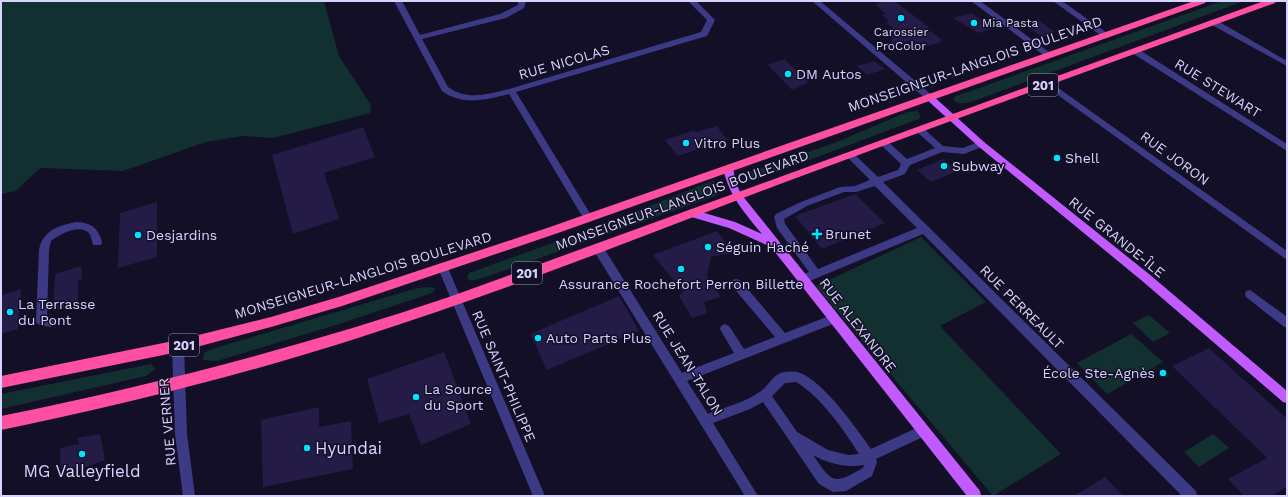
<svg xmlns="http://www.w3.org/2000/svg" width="1288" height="497" font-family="'Work Sans',sans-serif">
<rect width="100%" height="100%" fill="#130f26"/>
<g fill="#12302f">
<path d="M1,1H324L339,56L371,105L370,113L273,138L243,136L206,142L123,171L40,168L16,191L1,194Z"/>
<path d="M1222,1H1244L974,101C966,103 960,106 953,100L954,97Z"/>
<path d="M918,111L921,118L769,175L747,181L744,178L745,174L837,142L907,112Z"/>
<path d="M714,181L716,184L718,195L483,278L471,281L467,278L469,273L594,228L707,183Z"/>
<path d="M921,237L986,302L940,326L1061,454L993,496L816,286Z"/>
<path d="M430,287L436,288L432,293L336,325L217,361L203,360L204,353L212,349L417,288Z"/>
<path d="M1149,315L1170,333L1153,342L1133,323Z"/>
<path d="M1131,334L1163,362L1107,394L1077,363Z"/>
<path d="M151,364L155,369L146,376L1,409V394Z"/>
<path d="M1213,434L1229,448L1199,467L1184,452Z"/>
</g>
<g fill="#241b47">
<path d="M886,1H894L929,27L927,28L943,41L919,49L909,41L891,47L892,27L886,23L889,21L882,15L886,14L875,4Z"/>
<path d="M971,13L995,28L978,33L953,18Z"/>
<path d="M1037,19L1055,32L1042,37L1024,24Z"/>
<path d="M784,59L808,82L792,90L768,65Z"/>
<path d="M874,61L885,69L867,75L857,66Z"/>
<path d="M717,126L727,140L678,156L665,140L694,130L696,132Z"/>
<path d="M363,127L375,157L324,173L339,219L293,234L272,155Z"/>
<path d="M943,159L957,171L931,182L917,170Z"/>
<path d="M855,194L885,223L822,249L795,216Z"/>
<path d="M157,202V257L118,268L120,213Z"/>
<path d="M717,231L733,253L711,257L707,276L721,297L704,302L707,313L692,318L679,296L683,292L653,255Z"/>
<path d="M81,266L82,280L78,281V303L53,311L55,274Z"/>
<path d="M21,289L18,329L1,334V295Z"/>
<path d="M619,296L639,331L547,370L530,334Z"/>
<path d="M1209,348L1287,419V487L1271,496H1244L1228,479L1267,458L1172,366Z"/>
<path d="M444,352L471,424L421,445L409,414L379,423L367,379Z"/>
<path d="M319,407V427L351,421L353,469L263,487L261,420Z"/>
<path d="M100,434L105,460L61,477L60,448L79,444L77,438Z"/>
<path d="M1105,477L1123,496H1074Z"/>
</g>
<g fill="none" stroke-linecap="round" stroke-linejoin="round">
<g fill="#3d3a85" fill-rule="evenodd">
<path d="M394,1H402L420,35L500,14L518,5V1H526L524,8L506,18L422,39L448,87C467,101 488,94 509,89L701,32L707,20L688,1H696L715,20L707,36L516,92L591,215L593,218L591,221H585L509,94C485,100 463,106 442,91Z"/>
<path d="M812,1H820L932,95L933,97L932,99H926Z"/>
<path d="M971,1H980L1053,55L1052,57H1046Z"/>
<path d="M1053,1H1062L1110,35L1109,37H1103Z"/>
<path d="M1210,20H1216L1287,61V66L1210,24Z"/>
<path d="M1132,49H1138L1287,144V151L1132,53Z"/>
<path d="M1047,80L1287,251V260L1044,85V81Z"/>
<path d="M920,127L923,128L943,146L963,148L981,141L985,144L984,146L964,154L942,152L910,165L905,174L883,182L1196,491L1197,496H1182L923,234L807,282L803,283L799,282L798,279L799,276L809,272L777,228L774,217L776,214L801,202L840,187L855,186L870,180L847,157L846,155L847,153H853L878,177L898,170L901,164L881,145L880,143L881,141H887L907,159L935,148L917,132L916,130ZM875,186L917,228L818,269L785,224L784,219L807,206L844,192H856Z"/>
<path d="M76,222C91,222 98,228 102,242L101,245H93C92,241 91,236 89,233C80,223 58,235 51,241L49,250L47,317L54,319L55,322L54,325L50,327L37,324L36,321L39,250C43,230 58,226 76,222Z"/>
<path d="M598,244L602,245L682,373L734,353L720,329L721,326L725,324L729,326L744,349L775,337L732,286L731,283L732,280L736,279L740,280L785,333L834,314L838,316L839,319L838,322L687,381L708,414C725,407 747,402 761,391C768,386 772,377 779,374C784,371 795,371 800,373C824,382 856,428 871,449L923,425L927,427L929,431L927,435L876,459L877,462L872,476L846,491L833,492L819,484L763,402L750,409L713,423L758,496H745L594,251L593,248L594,245ZM796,382C820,396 844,430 859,454L848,455L828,450L797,432L772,396L785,383ZM813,455C829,464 846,468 864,465L863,468C832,486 832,482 813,455Z"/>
<path d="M443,264L447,265L448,268L545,496H533L438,268L439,265Z"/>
<path d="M1250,290L1287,317V328L1283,326L1246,297L1245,294L1246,291Z"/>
<path d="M178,341L182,343L184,346L187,434L195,496H183L175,434L172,346L174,343Z"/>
</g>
<g fill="#c25bff" fill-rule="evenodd">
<path d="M929,94L932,95L984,142L1149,274L1287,391V403L1283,402L1141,280L978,146L926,99L925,97L926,95Z"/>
<path d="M728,165L733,168L736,183L741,194L980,491L981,496H967L771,247L729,228L688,216L686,213L691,209L735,222L762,234C744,212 729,196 723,168Z"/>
</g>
<g fill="#ff4fa3" fill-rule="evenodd">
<path d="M1194,1H1206L1205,3L558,233L342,306L271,327L178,352L1,388V376L178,340L271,317L342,296L550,227Z"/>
<path d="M1264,1H1276L1275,3C1110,63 945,123 780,184C641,237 502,292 361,337C243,375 122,405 1,430V416C154,385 304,346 452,296Z"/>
</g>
</g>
<g fill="#00e5ff" stroke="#130f26" stroke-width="1.5">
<circle cx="901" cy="18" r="4"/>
<circle cx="974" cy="23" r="4"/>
<circle cx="788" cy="74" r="4"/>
<circle cx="686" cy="143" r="4"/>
<circle cx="1057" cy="158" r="4"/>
<circle cx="944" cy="166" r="4"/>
<path d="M815 228h4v4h4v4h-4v4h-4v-4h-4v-4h4z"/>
<circle cx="138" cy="235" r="4"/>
<circle cx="708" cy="247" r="4"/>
<circle cx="681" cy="269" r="4"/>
<circle cx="10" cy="312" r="4"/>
<circle cx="538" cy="338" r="4"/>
<circle cx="1163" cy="373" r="4"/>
<circle cx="416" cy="397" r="4"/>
<circle cx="307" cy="448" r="4"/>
<circle cx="82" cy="454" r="4"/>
</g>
<g text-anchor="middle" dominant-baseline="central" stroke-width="3" stroke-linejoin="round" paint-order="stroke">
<g font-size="12" fill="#d9d4ff" stroke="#130f26" text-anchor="start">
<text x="982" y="23">Mia Pasta</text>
<text x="901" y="32" text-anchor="middle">Carossier<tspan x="901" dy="14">ProColor</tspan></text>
</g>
<g fill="#130f26" stroke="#9e99be" stroke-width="1">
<rect x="1028" y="74" width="30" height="22" rx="3"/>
<rect x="512" y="262" width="30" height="22" rx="3"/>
<rect x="169" y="334" width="30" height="22" rx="3"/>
</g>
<g font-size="13" font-weight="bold" fill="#d9d4ff">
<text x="1043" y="85">201</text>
<text x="527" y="273">201</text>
<text x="184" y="345">201</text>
</g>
<g font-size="14" fill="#d9d4ff" stroke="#130f26">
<text transform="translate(564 62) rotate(-16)">RUE NICOLAS</text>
<text transform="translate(975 64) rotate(-19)">MONSEIGNEUR-LANGLOIS BOULEVARD</text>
<text transform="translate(1218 88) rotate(32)">RUE STEWART</text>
<text transform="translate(1175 158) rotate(36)">RUE JORON</text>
<text transform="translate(682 200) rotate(-20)">MONSEIGNEUR-LANGLOIS BOULEVARD</text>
<text transform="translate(1117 237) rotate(39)">RUE GRANDE-ÎLE</text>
<text transform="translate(363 275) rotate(-17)">MONSEIGNEUR-LANGLOIS BOULEVARD</text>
<text transform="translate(1022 307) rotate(45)">RUE PERREAULT</text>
<text transform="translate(858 325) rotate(52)">RUE ALEXANDRE</text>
<text transform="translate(688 363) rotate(58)">RUE JEAN-TALON</text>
<text transform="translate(504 376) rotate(67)">RUE SAINT-PHILIPPE</text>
<text transform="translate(167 422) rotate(-95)">RUE VERNER</text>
</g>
<g font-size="14" fill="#d9d4ff" stroke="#130f26" text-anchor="start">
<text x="796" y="74">DM Autos</text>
<text x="694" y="143">Vitro Plus</text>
<text x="1065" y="158">Shell</text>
<text x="952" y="166">Subway</text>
<text x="825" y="234">Brunet</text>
<text x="146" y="235">Desjardins</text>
<text x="716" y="247">Séguin Haché</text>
<text x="681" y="284" text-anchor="middle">Assurance Rochefort Perron Billette</text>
<text x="18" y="304">La Terrasse<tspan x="18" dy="16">du Pont</tspan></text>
<text x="546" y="338">Auto Parts Plus</text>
<text x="1155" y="373" text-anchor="end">École Ste-Agnès</text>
<text x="424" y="389">La Source<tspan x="424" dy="16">du Sport</tspan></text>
</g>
<g font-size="17" fill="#d9d4ff" stroke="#130f26" text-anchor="start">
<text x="315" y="448">Hyundai</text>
<text x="82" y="471" text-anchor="middle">MG Valleyfield</text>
</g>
</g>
<rect width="1288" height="497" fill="none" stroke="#d9d4ff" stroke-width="4"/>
</svg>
